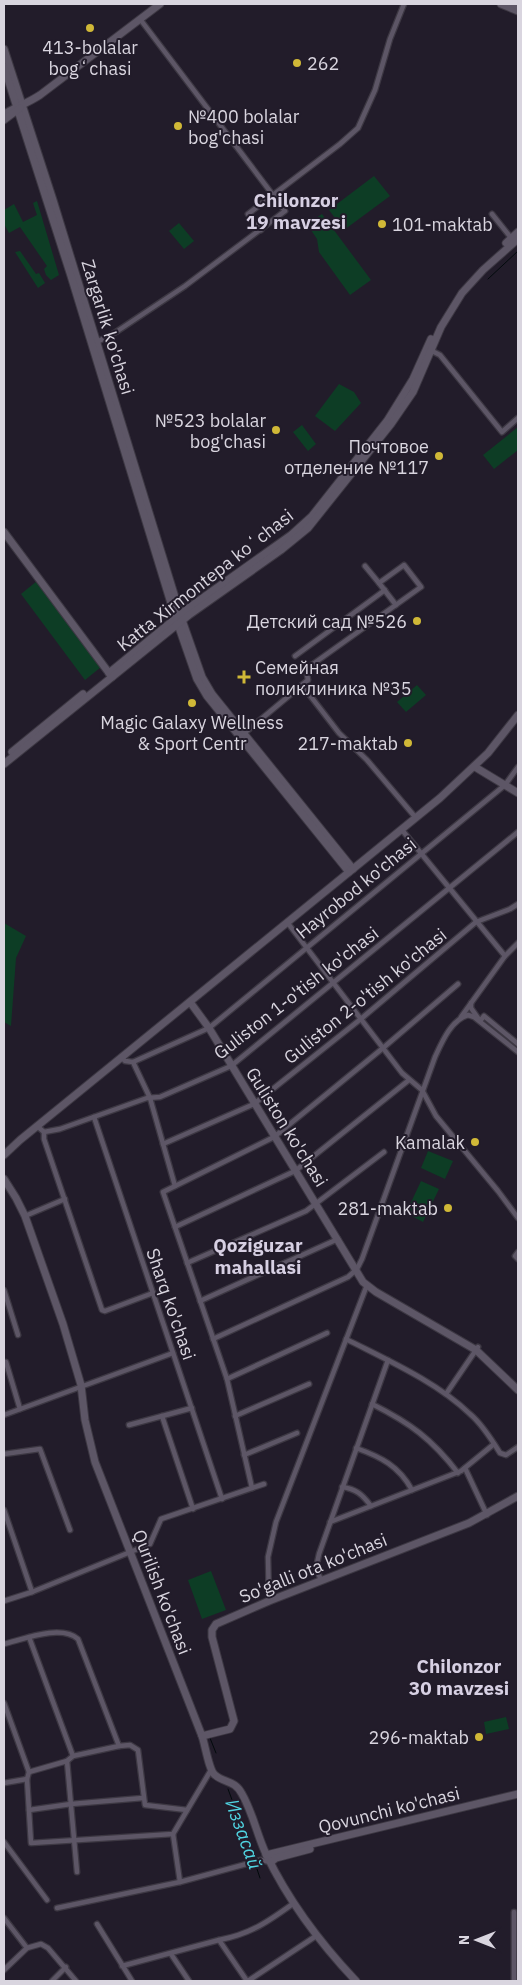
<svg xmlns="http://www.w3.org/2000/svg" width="522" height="1985" font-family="'IBM Plex Sans',sans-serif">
<rect width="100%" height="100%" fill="#221c2a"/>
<g fill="#0d3d25">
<path d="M374,176L390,196L344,230L329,210Z"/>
<path d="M37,201L59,275L51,280L46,275L44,269L47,266L20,227L9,233L4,224V210L14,204L23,222L37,215L33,203Z"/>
<path d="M322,214L371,280L350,295L319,252L317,239L307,224Z"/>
<path d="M179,223L194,241L184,249L169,231Z"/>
<path d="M20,251L36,274L39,273L45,283L38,288L15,252Z"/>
<path d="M339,384L354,392L361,403L335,431L315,416Z"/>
<path d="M302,425L316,444L308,451L293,432Z"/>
<path d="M518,427V450L494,469L483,455Z"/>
<path d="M37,581L101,667L85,680L21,594Z"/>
<path d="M417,685L426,695L406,712L397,702Z"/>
<path d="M4,923L26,936L16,958L11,1026L4,1022Z"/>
<path d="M428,1151L453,1161L445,1179L421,1168Z"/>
<path d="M421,1181L439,1189L423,1222L406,1213Z"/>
<path d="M211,1571L226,1610L202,1619L188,1580Z"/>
<path d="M506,1717L509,1729L486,1734L484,1722Z"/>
</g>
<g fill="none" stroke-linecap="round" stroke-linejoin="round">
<g stroke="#020a0c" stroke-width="1">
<path d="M488,279L518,251"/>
<path d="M210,1738L216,1753"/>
<path d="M228,1789L254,1859"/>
<path d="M255,1863L260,1878"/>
</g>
<g stroke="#3d3843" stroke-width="7">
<g id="street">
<path d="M492,214L512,239"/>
<path d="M261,230L248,214L340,144L358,128L375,90L390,39L404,4"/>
<path d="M97,342L116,332L185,286L285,211L140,19"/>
<path d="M430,350L440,355L502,432L518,418"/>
<path d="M379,583L396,605"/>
<path d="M295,656L385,590"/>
<path d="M302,685L339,733L367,760L416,818"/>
<path d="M242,735L308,680L306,669L421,587L404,565L379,583L365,566"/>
<path d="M402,830L505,956"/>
<path d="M287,922L402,1073L422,1090L436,1116L498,1191L518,1218"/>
<path d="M471,1003V1008L478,1018"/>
<path d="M461,1017L505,956L518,943"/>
<path d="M480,1021L484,1016L518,1044"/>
<path d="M121,1057L125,1061L133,1062L150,1098L175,1186"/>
<path d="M133,1062L209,1028L505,785L518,767"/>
<path d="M94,1117L222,1499"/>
<path d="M37,1126L44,1132V1139L102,1310L105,1311L153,1293"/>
<path d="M44,1132L60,1129L147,1098L160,1097L231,1066L518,832"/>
<path d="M163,1144L254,1104L362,1018L476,922L510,909L518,904"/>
<path d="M25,1216L65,1199"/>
<path d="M175,1227L295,1171L409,1080"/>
<path d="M518,1252L515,1256L518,1259"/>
<path d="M187,1263L306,1211L384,1152"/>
<path d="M4,1290L18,1335"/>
<path d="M200,1301L338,1239"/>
<path d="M213,1339L348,1277L357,1269L362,1259L435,1057C442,1042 451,1020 468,1015L474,1017L518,1052"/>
<path d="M346,1339C387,1360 437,1382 470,1414C482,1424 492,1440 500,1453L506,1455L518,1447"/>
<path d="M6,1362L20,1409"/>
<path d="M227,1379L327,1333"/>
<path d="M446,1394L478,1347"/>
<path d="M372,1404C410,1423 432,1439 458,1473"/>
<path d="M4,1415L173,1353"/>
<path d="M162,1416L193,1509"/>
<path d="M235,1416L309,1384"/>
<path d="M129,1425L192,1408"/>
<path d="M356,1448C381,1457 399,1466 412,1490"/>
<path d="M4,1454L40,1449L70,1530"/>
<path d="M244,1455L297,1433"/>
<path d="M465,1468L487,1515"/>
<path d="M342,1487C356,1489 362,1494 371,1506"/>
<path d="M252,1488L227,1379L163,1192L274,1137L383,1048L458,984"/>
<path d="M4,1510L32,1592"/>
<path d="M330,1522L461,1471L494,1444"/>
<path d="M321,1580L316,1568L319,1554L388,1360"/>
<path d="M4,1601L32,1592L150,1544L161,1519L264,1484"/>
<path d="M269,1601L268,1557L276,1522L367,1285"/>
<path d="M29,1637L73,1756"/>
<path d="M4,1644C24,1639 61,1624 78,1639L119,1746L130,1745L138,1750L145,1805L187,1810"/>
<path d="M4,1703L29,1772L27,1779L31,1843L173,1834L211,1770"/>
<path d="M67,1761L77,1872"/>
<path d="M29,1772L67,1761L73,1756L119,1746"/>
<path d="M4,1783L27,1779"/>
<path d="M29,1810L71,1804L143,1798"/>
<path d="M173,1834L180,1882"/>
<path d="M4,1842L47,1900"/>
<path d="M57,1908L180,1882L261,1860L270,1862"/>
<path d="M514,1912V1981"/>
<path d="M4,1918L27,1948"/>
<path d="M97,1924L132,1981"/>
<path d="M219,1940C251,1934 269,1921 294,1903"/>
<path d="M171,1954L189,1981"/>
<path d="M122,1966L219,1940L247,1981"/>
<path d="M4,1970L27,1948L41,1944L48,1948L76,1981"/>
<path d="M52,1981L66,1967"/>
<path d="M248,1981L316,1936"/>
</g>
</g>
<g stroke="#3d3843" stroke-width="9">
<g id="secondary">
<path d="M501,4L518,11"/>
<path d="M513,4L518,6"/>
<path d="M4,49L53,200L182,620L202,677L212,694L353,869"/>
<path d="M4,67L71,276L174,613L197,679L207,696L349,872"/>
<path d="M4,114C16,107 28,103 40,95L160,4"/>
<path d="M4,120L20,108"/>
<path d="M506,243L518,232"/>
<path d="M4,532L112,677"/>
<path d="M109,673L187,609L291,535L312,516L387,421L413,379L431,339"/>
<path d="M12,752L83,694"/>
<path d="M4,764L189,615L281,550L308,528L391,424L413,392L441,327L462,293L483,270L518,239"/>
<path d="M475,767L518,793"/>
<path d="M190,1002L209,1028L363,1282L376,1292L476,1350L518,1390"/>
<path d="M4,1155L20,1140L440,798L488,753L518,715"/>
<path d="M4,1179L16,1198L25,1216L63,1324L81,1385L85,1420L95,1462L202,1736C205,1744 209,1771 215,1775C224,1783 235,1780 242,1794C253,1813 257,1835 266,1854C289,1902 320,1943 356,1981"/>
<path d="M202,1736L230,1729L234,1721L212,1637V1630L216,1624L269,1601L469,1523L518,1496"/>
<path d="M266,1855L518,1794"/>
<path d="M271,1862L276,1858L310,1849"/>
</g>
</g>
<use href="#street" stroke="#5d5666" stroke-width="4.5"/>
<use href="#secondary" stroke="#5d5666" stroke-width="7"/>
</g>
<g fill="#d0b837" stroke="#221c2a" stroke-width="2">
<circle cx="90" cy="28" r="5"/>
<circle cx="297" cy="63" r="5"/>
<circle cx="178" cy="126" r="5"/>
<circle cx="382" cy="224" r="5"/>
<circle cx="276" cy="430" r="5"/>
<circle cx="439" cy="456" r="5"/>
<circle cx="417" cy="621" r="5"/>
<path d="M241.5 669.5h5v5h5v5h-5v5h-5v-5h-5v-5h5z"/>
<circle cx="192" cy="703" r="5"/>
<circle cx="408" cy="743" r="5"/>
<circle cx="475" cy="1142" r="5"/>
<circle cx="448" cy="1208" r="5"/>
<circle cx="479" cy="1737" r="5"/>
</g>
<g text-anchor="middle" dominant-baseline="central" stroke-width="4" stroke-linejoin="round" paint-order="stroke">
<g font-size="18" fill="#d9d5df" stroke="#221c2a" text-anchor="end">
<text x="90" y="47" text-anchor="middle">413-bolalar<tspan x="90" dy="21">bogʻchasi</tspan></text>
<text x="307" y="63" text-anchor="start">262</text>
<text x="188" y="116" text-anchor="start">№400 bolalar<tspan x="188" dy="21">bog'chasi</tspan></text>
<text x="392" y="224" text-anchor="start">101-maktab</text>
<text x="266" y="420">№523 bolalar<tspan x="266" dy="21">bog'chasi</tspan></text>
<text x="429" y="446">Почтовое<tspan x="429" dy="21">отделение №117</tspan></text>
<text x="407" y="621">Детский сад №526</text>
<text x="255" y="667" text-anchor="start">Семейная<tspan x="255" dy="21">поликлиника №35</tspan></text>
<text x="192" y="722" text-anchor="middle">Magic Galaxy Wellness<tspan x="192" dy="21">&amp; Sport Centr</tspan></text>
<text x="398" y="743">217-maktab</text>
<text x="465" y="1142">Kamalak</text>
<text x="438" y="1208">281-maktab</text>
<text x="469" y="1737">296-maktab</text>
</g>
<g font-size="18" fill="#d9d5df" stroke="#221c2a">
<text transform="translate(108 327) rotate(73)">Zargarlik ko'chasi</text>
<text transform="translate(205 580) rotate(-38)">Katta Xirmontepa koʻchasi</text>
<text transform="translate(356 888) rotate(-39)">Hayrobod ko'chasi</text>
<text transform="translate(296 993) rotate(-38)">Guliston 1-o'tish ko'chasi</text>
<text transform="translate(365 996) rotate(-39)">Guliston 2-o'tish ko'chasi</text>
<text transform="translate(287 1127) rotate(58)">Guliston ko'chasi</text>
<text transform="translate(171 1304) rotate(71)">Sharq ko'chasi</text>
<text transform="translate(313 1568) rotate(-22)">So'galli ota ko'chasi</text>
<text transform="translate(162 1592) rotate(69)">Qurilish ko'chasi</text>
<text transform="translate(389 1810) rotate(-14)">Qovunchi ko'chasi</text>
</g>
<g font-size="19" font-weight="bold" fill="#d7d0e3" stroke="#221c2a">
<text x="296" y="200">Chilonzor<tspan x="296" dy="22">19 mavzesi</tspan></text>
<text x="258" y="1245">Qoziguzar<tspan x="258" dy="22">mahallasi</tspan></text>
<text x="459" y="1666">Chilonzor<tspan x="459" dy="22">30 mavzesi</tspan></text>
</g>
<g font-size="19" font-style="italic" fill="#50d4e1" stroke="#221c2a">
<text transform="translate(244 1834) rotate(70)">Иззасай</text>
</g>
</g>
<rect width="522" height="1985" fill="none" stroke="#d9d5df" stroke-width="10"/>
<g transform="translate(477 1940) rotate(270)" stroke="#221c2a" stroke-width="4" paint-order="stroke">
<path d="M0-4L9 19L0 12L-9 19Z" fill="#d9d5df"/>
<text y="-8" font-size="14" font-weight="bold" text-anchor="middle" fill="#d9d5df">N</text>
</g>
</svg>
